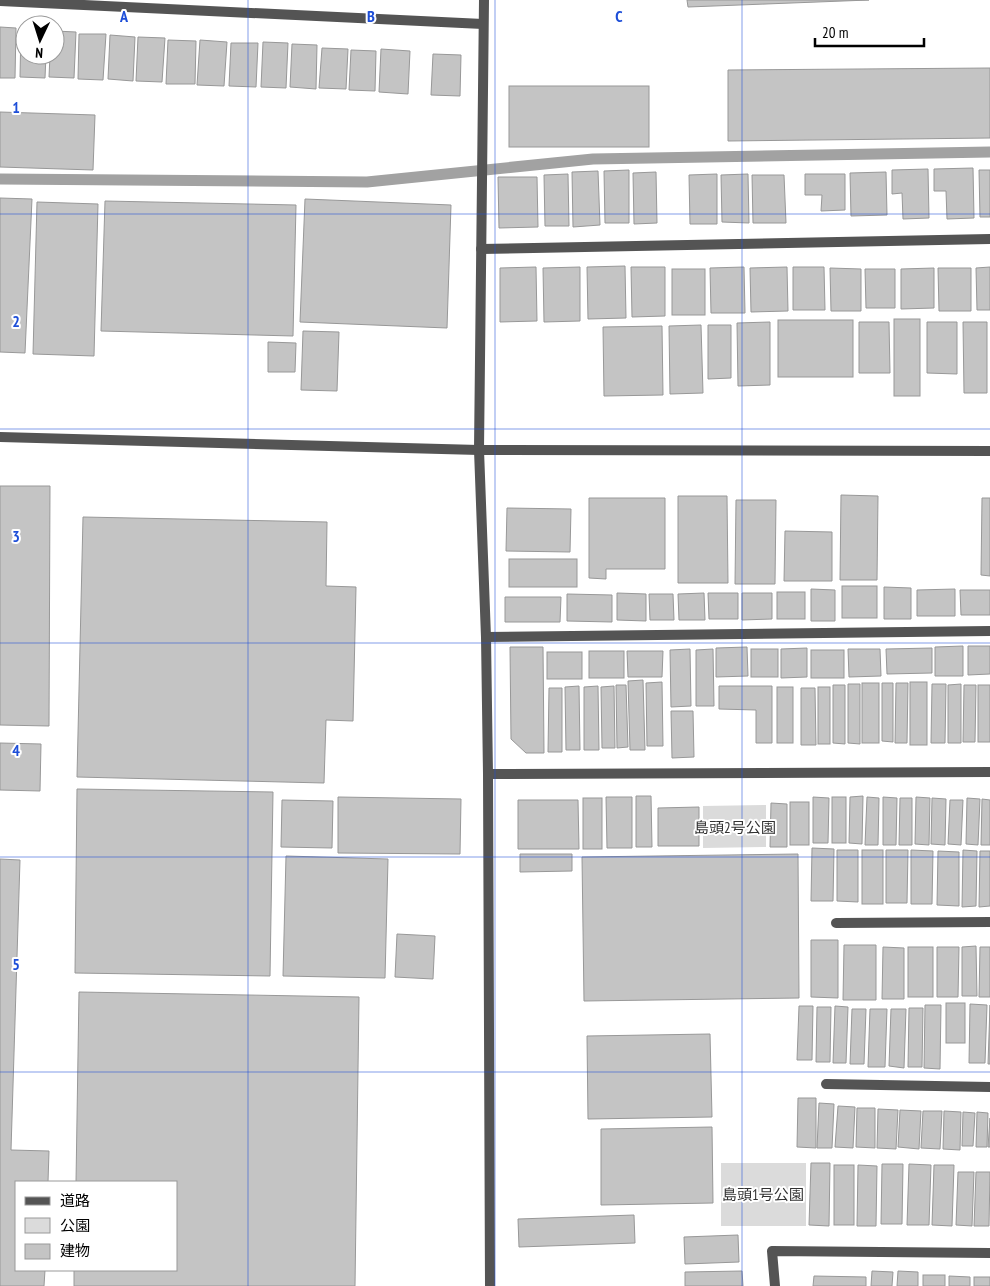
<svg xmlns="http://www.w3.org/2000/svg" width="990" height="1286" font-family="'PT Sans Narrow','Noto Sans JP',sans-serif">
<rect width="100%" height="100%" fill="#fff"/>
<g fill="#dbdbdb">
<path d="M766,805V847L703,848V806Z"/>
<rect x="721" y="1163" width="85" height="63"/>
</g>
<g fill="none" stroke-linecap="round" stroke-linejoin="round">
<path stroke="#a2a2a2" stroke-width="11" d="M0,179L367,182L593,159L990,152"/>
</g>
<g fill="#c4c4c4" stroke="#989898">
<path d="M687,0H869L688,7Z"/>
<path d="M0,27L16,28L15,78H0Z"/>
<path d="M21,29H25V55H46L45,78L20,77Z"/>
<path d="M55,31L76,32L74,78L49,77L50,55H55Z"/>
<path d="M79,34H106L103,80L78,79Z"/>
<path d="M110,35L135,37L133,81L108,79Z"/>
<path d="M138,37L165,38L162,82L136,81Z"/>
<path d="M168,40L196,41L195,84H166Z"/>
<path d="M200,40L227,42L224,86L197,85Z"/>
<path d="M263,42L288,43L286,88L261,87Z"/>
<path d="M231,43H258L256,87L229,86Z"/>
<path d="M292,44L317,45L316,89L290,87Z"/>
<path d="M322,48L348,49L346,89L319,88Z"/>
<path d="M381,49L410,51L408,94L379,92Z"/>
<path d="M351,50L376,51L375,91L349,90Z"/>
<path d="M433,54L461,55L460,96L431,95Z"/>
<path d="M990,68V138L728,141V70Z"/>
<rect x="509" y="86" width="140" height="61"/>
<path d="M0,112L95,115L93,170L0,167Z"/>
<path d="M973,168L974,218L947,219L946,191H934V169Z"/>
<path d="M928,169L929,218L903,219L902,193L892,194V170Z"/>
<path d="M629,170V223H605L604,171Z"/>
<path d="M979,170H990V217H980Z"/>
<path d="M598,171L600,225L573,227L572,172Z"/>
<path d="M656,172L657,223L634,224L633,173Z"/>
<path d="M886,172L887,215L851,216L850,173Z"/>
<path d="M568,174L569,226H545L544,175Z"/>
<path d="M717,174V224H690L689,175Z"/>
<path d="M748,174L749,223L722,222L721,175Z"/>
<path d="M805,174H845V210L821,211L822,195H805Z"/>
<path d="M752,175H784L786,223H753Z"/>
<path d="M498,177H537L538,227L499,228Z"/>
<path d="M0,198L32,199L25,353L0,352Z"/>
<path d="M305,199L451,205L447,328L300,322Z"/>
<path d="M105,201L296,205L293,336L101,331Z"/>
<path d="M37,202L98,204L94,356L33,354Z"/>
<path d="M625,266L626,318L588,319L587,267Z"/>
<path d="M536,267L537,321L500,322V268Z"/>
<path d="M580,267V321L544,322L543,268Z"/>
<path d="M631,267H665V316L632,317Z"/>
<path d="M744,267L745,313H711L710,268Z"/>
<path d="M787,267L788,311L751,312L750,268Z"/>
<path d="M793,267H824L825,310H793Z"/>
<path d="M990,267V310H977L976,268Z"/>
<path d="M830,268L861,269V311H831Z"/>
<path d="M934,268V308L901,309V269Z"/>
<path d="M938,268H971V311H939Z"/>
<rect x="672" y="269" width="33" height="46"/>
<path d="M865,269H895V308H866Z"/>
<rect x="894" y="319" width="26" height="77"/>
<rect x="778" y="320" width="75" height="57"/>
<path d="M770,322V385L738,386L737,323Z"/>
<path d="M859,322H889L890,373H859Z"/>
<path d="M927,322H957V374L927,373Z"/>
<path d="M963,322H987V393H964Z"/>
<path d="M701,325L703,393L670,394L669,326Z"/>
<path d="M708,325H731V378L708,379Z"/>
<path d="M662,326L663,395L604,396L603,327Z"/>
<path d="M303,331L339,332L337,391L301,390Z"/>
<path d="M268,342L296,343L295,372H268Z"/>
<path d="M0,486H50L49,726L0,725Z"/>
<path d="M841,495L878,496L877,580H840Z"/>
<path d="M678,496H727L728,583H678Z"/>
<path d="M589,498H665V569H606V579L589,578Z"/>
<path d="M982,498H990V576L981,575Z"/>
<path d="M736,500H776L775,584H735Z"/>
<path d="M507,508L571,509L570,552L506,551Z"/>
<path d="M83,517L327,522L326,586L356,587L353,721L326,720L324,783L77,777Z"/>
<path d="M785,531L832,532V581H784Z"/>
<rect x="509" y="559" width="68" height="28"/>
<rect x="842" y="586" width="35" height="32"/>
<path d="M884,587L911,588V619H884Z"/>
<path d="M811,589L835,590V621H811Z"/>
<path d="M955,589V616H917V590Z"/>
<path d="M960,590H990V615H961Z"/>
<rect x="777" y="592" width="28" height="27"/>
<path d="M617,593L646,594V621L617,620Z"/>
<path d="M704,593L705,620H679L678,594Z"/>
<path d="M708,593H738V619H709Z"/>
<path d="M742,593H772V619L742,620Z"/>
<path d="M567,594L612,595V622L567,621Z"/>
<path d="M649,594H673L674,620H650Z"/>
<path d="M505,597H561L560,622H505Z"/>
<path d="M963,646V676H935V647Z"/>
<path d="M968,646H990V674L968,675Z"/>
<path d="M510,647H543L544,753H526L511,739Z"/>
<path d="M747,647L748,676L716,677V648Z"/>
<path d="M807,648V677L781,678V649Z"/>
<path d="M932,648V673L887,674L886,649Z"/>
<path d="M690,649L691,706L671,707L670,650Z"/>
<path d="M713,649L714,706H696V650Z"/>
<rect x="751" y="649" width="27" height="28"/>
<path d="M848,649H880L881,676L849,677Z"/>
<rect x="811" y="650" width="33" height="28"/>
<rect x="589" y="651" width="35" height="27"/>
<path d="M627,651H663L662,677H628Z"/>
<rect x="547" y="652" width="35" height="27"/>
<path d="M643,680L645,750H630L628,681Z"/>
<path d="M662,682L663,746H647L646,683Z"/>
<rect x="910" y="682" width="17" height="63"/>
<rect x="862" y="683" width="17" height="60"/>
<path d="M882,683H893V742L882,741Z"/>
<path d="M896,683H908L907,743H895Z"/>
<path d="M848,684H860V744L848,743Z"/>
<path d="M932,684H946L945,743H931Z"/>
<path d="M961,684V743H948V685Z"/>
<path d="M616,685H626L628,747L617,748Z"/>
<path d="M833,685H845V744L833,743Z"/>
<path d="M964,685H976L975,742H963Z"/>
<rect x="978" y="685" width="12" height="57"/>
<path d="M579,686L580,750H566L565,687Z"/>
<path d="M598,686L599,750H584V687Z"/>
<path d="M614,686L615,748H602L601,687Z"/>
<path d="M719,686H772V743H756V710L719,709Z"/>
<rect x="777" y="687" width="16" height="56"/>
<rect x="818" y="687" width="12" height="57"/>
<path d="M549,688H562V752H548Z"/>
<path d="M801,688H815L816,745H801Z"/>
<path d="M671,711H693L694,757L672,758Z"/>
<path d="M0,743L41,744L40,791L0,790Z"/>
<path d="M77,789L273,792L270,976L75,973Z"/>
<path d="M636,796H651L652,847H636Z"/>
<path d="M863,796L862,844L849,843L850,797Z"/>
<path d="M338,797L461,799L460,854L338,853Z"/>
<path d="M606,797H632V848H607Z"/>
<path d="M813,797L829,798L828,843H813Z"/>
<rect x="832" y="797" width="14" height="46"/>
<path d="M867,797L879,798L878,845H865Z"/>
<path d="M883,797L897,798L896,845H883Z"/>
<path d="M916,797L930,798L929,845L915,844Z"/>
<rect x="583" y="798" width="19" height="51"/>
<path d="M900,798H912V845H899Z"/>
<path d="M932,798L946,799L945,845L931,844Z"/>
<path d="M967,798L980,799L978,845L966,844Z"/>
<path d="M982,799L990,800V845H981Z"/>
<path d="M282,800L333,801L332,848L281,847Z"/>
<path d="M518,800H578L579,849H518Z"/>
<path d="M950,800H963L961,845L948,844Z"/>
<rect x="790" y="802" width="19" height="43"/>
<path d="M771,803L787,804V847H770Z"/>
<path d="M699,807V846H658V808Z"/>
<path d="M812,848L834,849L833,901H811Z"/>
<path d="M837,850H858V902L837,901Z"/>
<rect x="862" y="850" width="21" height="54"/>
<path d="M886,850H908L907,903H886Z"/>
<path d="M911,850L933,851L932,904H911Z"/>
<path d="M963,850L977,851L976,906L962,907Z"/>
<path d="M938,851L959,852V906L937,905Z"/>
<path d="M980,851H990V906L979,907Z"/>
<path d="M520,854H572V871L520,872Z"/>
<path d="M798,854L799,998L584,1001L582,857Z"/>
<path d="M286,856L388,859L385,978L283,976Z"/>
<path d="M0,859L20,860L11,1150L49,1151L48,1182H16V1270H45L44,1286H0Z"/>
<path d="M397,934L435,936L433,979L395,977Z"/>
<path d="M811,940H838V998L811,997Z"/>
<path d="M844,945H876V1000H843Z"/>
<path d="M976,946L977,996H962V947Z"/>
<path d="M883,947L904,948V999H882Z"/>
<rect x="908" y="947" width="25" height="50"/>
<path d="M937,947H959L958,997H937Z"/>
<path d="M980,947H990V997H979Z"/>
<path d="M79,992L359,997L355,1286H74V1270H176V1182H76Z"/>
<rect x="946" y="1003" width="19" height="40"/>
<path d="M970,1004L987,1005L985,1063H969Z"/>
<path d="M925,1005H941L940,1069L924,1068Z"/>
<path d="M990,1005V1064H988Z"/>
<path d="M799,1006H813L812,1060H797Z"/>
<path d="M835,1006L848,1007L846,1063H833Z"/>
<path d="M817,1007H831L830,1062H816Z"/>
<path d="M909,1008H923L922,1067H908Z"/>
<path d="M852,1009H866L864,1064H850Z"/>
<path d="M870,1009H887L885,1067H868Z"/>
<path d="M891,1009H906L904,1068L889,1066Z"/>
<path d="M710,1034L712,1117L588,1119L587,1036Z"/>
<path d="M798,1098H816V1148L797,1147Z"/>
<path d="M819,1103L834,1104L832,1148H817Z"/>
<path d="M838,1106L855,1107L853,1148L835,1147Z"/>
<path d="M857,1108H875V1148L856,1147Z"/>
<path d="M878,1109L898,1110L896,1149L877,1148Z"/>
<path d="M900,1110L921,1111L919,1149L898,1147Z"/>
<path d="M923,1111H942L940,1149L921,1148Z"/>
<path d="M944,1111L961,1112L960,1150L943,1149Z"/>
<path d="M963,1112L975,1113L973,1146H962Z"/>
<path d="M977,1112L988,1113L987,1147H976Z"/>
<path d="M990,1118V1147H988Z"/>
<path d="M712,1127L713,1203L601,1205V1129Z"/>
<path d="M811,1163H830L829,1226L809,1225Z"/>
<path d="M882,1164H903L902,1224H881Z"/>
<path d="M909,1164L931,1165L929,1225H907Z"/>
<rect x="834" y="1165" width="20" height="60"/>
<path d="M858,1165L877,1166L876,1226H857Z"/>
<path d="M934,1165H954L952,1226L932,1225Z"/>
<path d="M958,1172H974L972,1226L956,1225Z"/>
<path d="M976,1172H990L989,1226H974Z"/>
<path d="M634,1215L635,1243L519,1247L518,1219Z"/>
<path d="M738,1235L739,1262L685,1264L684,1237Z"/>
<path d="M742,1271L743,1286H685V1272Z"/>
<path d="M872,1271L893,1272L892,1286H871Z"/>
<path d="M898,1271L918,1272V1286H897Z"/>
<rect x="923" y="1275" width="22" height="11"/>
<path d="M814,1276L866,1277V1286H813Z"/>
<path d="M949,1276L970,1277V1286H949Z"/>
<rect x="974" y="1277" width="16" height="9"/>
</g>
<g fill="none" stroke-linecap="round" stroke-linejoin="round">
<g stroke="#545454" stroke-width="10">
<path d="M0,1L483,24"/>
<path d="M481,249L990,239"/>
</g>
<g stroke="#545454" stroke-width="10">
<path d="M486,637L990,631"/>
<path d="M488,774L990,772"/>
<path d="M836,923L990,922"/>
<path d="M826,1084L990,1087"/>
<path d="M775,1286L772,1251L990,1253"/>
</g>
<g stroke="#545454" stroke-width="10">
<path d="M484,0L479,450L486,637L488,774L490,1286"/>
<path d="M0,437L479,450L990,451"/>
</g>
</g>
<path fill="none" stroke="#1d4ed8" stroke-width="1" stroke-opacity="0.55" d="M248,0V1286M495,0V1286M742,0V1286M0,214H990M0,429H990M0,643H990M0,857H990M0,1072H990"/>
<g text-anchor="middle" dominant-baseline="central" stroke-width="4" stroke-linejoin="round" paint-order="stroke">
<g font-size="15" fill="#323232" stroke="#fff">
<text x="735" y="827">島頭2号公園</text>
<text x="763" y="1194">島頭1号公園</text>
</g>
</g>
<g font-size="16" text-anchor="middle" font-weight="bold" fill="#1d4ed8" stroke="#fff" stroke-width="4" stroke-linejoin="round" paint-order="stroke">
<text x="124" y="22">A</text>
<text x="371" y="22">B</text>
<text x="619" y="22">C</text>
<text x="16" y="113">1</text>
<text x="16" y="327">2</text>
<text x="16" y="542">3</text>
<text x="16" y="756">4</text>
<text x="16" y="970">5</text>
</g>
<rect x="15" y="1181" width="162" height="90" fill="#ffffff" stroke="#999999"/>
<rect x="25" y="1197" width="25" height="8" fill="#545454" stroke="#999999"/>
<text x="60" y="1206" font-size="15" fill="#000000">道路</text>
<rect x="25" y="1218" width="25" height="15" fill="#dbdbdb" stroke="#999999"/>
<text x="60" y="1231" font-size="15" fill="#000000">公園</text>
<rect x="25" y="1244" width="25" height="15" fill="#c4c4c4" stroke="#999999"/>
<text x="60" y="1256" font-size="15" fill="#000000">建物</text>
<g transform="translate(40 40) rotate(184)"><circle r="24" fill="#ffffff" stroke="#999999"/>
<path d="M0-4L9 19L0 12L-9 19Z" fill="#000000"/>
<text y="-8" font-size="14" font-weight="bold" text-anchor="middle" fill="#000000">N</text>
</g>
<path d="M815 38v8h109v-8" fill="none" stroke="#000000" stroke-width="2.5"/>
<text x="822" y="38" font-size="15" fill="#000000" stroke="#ffffff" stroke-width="4" paint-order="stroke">20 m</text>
</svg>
